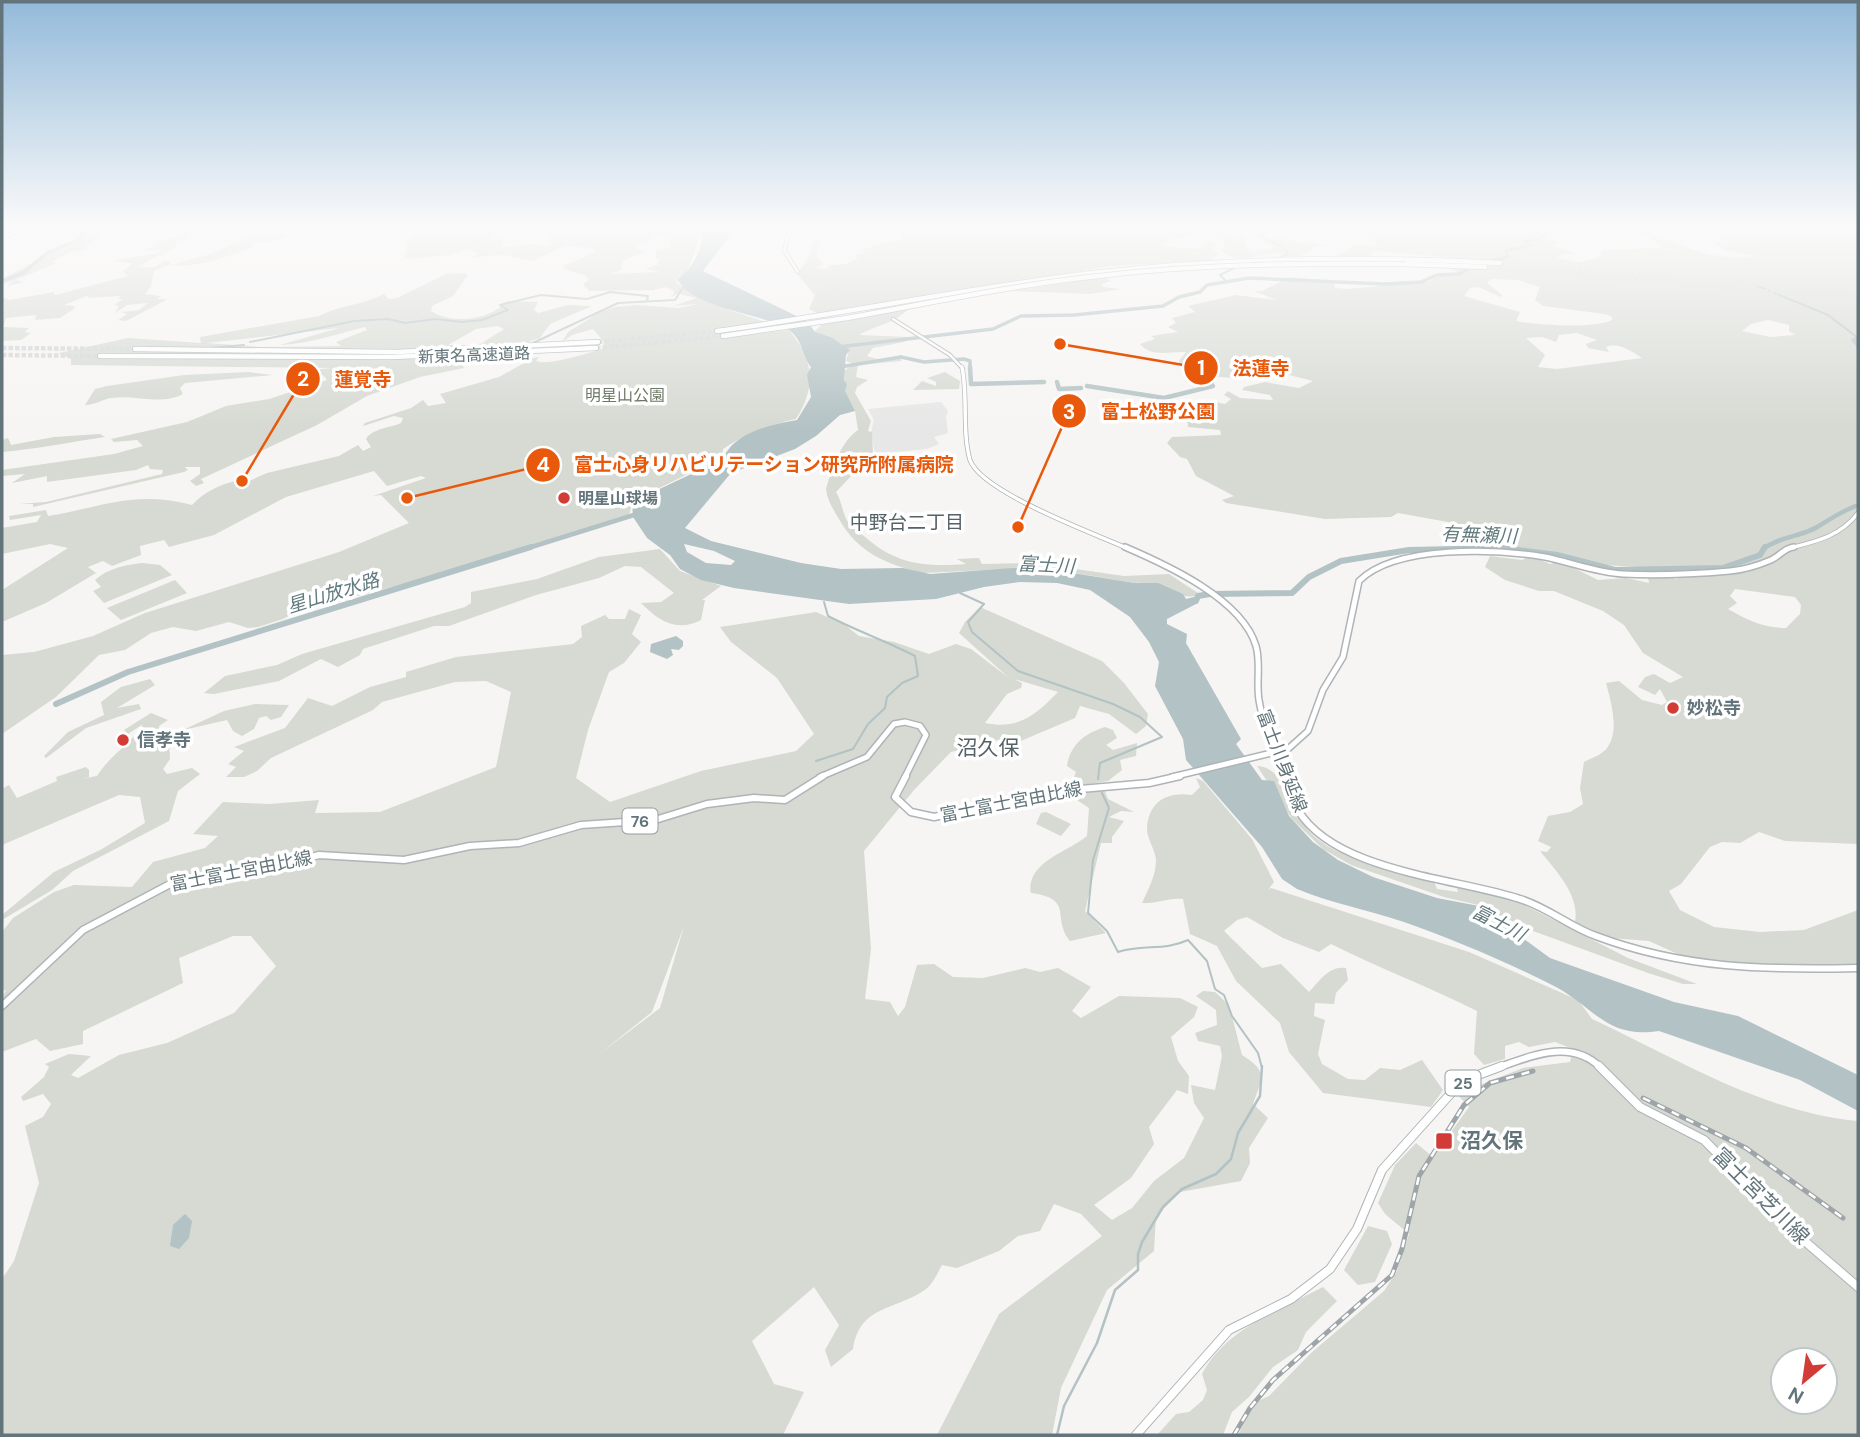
<svg xmlns="http://www.w3.org/2000/svg" width="1860" height="1437" font-family="'DM Sans','Noto Sans JP',sans-serif">
<rect width="100%" height="100%" fill="#f6f5f3"/>
<path fill="#e6e7e6" d="M941,402L948,411L946,417L948,433L934,437L939,444L927,449L875,454L871,432L874,420L868,409Z"/>
<g fill="#d6dad2" fill-rule="evenodd">
<path d="M88,227H114L84,248L89,250L72,251L52,262L57,263L16,280L24,282L7,286L13,281L2,284V279L79,238L77,234Z"/>
<path d="M193,227L197,233L182,243L179,240L175,244L178,245L164,253L168,254L156,256L139,267H155L164,261L170,262L169,265L154,271L151,286L145,294L161,296L157,299H168L126,321L118,320L127,314L121,312L139,310L148,303L127,305L115,313L119,306L114,305L122,300L118,298L121,296L88,298L89,295L64,305L75,306L74,309L60,318L35,320L36,315L6,318L3,327L29,328L25,332L31,333L21,340L2,341V297L9,300L54,292L55,295L128,276L123,271L133,263L114,261L157,253L162,250L141,251L155,245L152,241L178,237Z"/>
<path d="M272,227H293L283,234L291,237C284,237 276,242 268,242C266,242 259,240 250,244L253,247C227,256 201,268 171,265L207,255Z"/>
<path d="M421,227H506L485,243L505,236L502,239V248L532,244L547,247L554,242L545,233L553,231L546,227H703L687,273L676,279L677,283C707,306 745,314 780,327L725,337L789,330C814,360 817,386 796,419C769,425 745,434 723,449L722,457L714,463H701L704,466L633,501L629,515L422,579L327,604L310,605L283,619L258,627L248,628L229,622L196,631L173,627L151,633L125,650L99,655L56,697L2,734V655L34,652L93,636L145,613L339,552L409,523L381,495L373,496L426,478L421,476L387,486L374,471L286,497L214,535L169,547L164,540L140,546L141,555L112,566L103,561L88,567L96,573L46,603L2,622V590L68,548L50,544L2,554V528L37,522L41,515L10,520L9,516L46,510L48,516C103,507 134,490 192,505C204,492 219,485 235,481L240,485L267,473L339,456L358,445L363,451L371,447L366,439C373,428 390,428 401,423L403,418L394,416L363,426L365,423L411,408L423,400L428,406L446,403L440,394L499,377L533,358L539,357L536,361C550,366 587,353 603,349L604,342L593,329L572,335L562,342L568,332L600,312L615,307L637,305L679,308L698,304L674,306L696,298L679,294L669,297L674,294V291L665,287L654,290L589,291L583,284L589,280L585,275L565,270L563,266L596,252L593,248L565,246L532,261L503,255L470,257L479,254L470,250L477,246L449,255L410,259L405,257L407,243ZM657,234L668,239L671,247L656,251V258L659,259L657,265L645,269L660,272L610,274L621,270L622,261L645,252L635,246L653,241L649,239Z"/>
<path d="M1229,227L1236,231L1228,236L1244,238L1246,248L1259,257L1253,250L1273,249L1272,245L1262,242L1281,236L1297,242L1336,246H1316L1299,257C1291,258 1284,254 1276,253C1259,253 1238,267 1222,251L1225,245L1207,230L1161,243L1162,246L1198,249L1210,241L1217,245L1211,251L1219,253L1209,261L1111,266L821,315L809,309L815,295L797,274L809,257L814,238H821L816,256L824,264L815,268L826,269L830,265L846,264L858,258L854,254H866L861,250L882,243L902,241V229L906,228Z"/>
<path d="M1346,227H1542L1540,232L1557,242L1553,246L1577,254H1562L1557,258L1579,262L1598,258L1602,250L1659,248L1684,252L1662,247L1645,235L1608,227H1858V844L1785,841L1759,832L1740,843L1722,842L1710,847L1681,884L1669,891L1680,910L1714,927L1760,932L1804,930L1858,910V965L1713,963L1682,956L1649,941L1611,938L1575,922C1580,895 1556,871 1540,851L1547,852L1551,847L1538,841L1548,816L1570,812L1583,804L1580,788L1584,762C1591,758 1602,755 1607,748C1620,731 1611,702 1606,683L1619,681L1642,700L1662,705L1667,702L1660,689L1655,695L1638,687L1645,677L1654,674L1670,683L1683,677L1643,653L1624,625L1603,611L1554,591H1539L1505,580L1485,567L1490,556L1522,560L1531,556L1550,564L1560,561L1598,580L1626,578L1649,583L1647,572H1659L1676,579L1697,571L1605,565L1557,553L1511,546L1497,532L1474,524H1459L1398,513L1391,517L1325,519L1226,503L1222,500L1234,496L1196,476L1187,459L1180,457L1167,443L1172,437L1221,435L1220,430L1188,427L1187,417L1177,414H1186V411L1173,409L1171,405L1172,413L1167,414L1164,408C1184,398 1196,407 1216,407V402L1225,404L1231,399L1224,395L1228,391L1240,398L1273,400L1270,395L1242,390L1244,387L1265,382L1299,388L1313,381L1281,373L1269,366C1263,368 1260,372 1256,374C1230,382 1203,376 1180,365L1179,361L1186,352C1171,351 1151,358 1140,344L1155,339L1151,336L1178,332L1168,327L1176,323L1172,318L1195,312L1188,306L1236,295L1276,300L1254,291H1262L1290,277L1334,281L1335,288L1347,289L1430,281L1439,275L1457,272L1451,268H1482L1503,263L1378,251H1373L1372,257L1336,256L1355,245L1378,246L1376,242ZM1665,230L1709,233L1727,243L1706,240L1727,250L1755,256C1714,263 1682,245 1645,231ZM1491,279L1518,280L1540,287L1535,300L1543,306L1604,314L1611,316L1612,320C1595,329 1536,325 1516,321L1520,312L1464,296L1470,288L1478,287L1501,297L1503,296L1487,283ZM1768,320L1789,325V331L1795,335L1770,337L1742,331L1751,324ZM1577,333L1597,340L1586,344L1588,348L1609,352L1606,347C1620,342 1630,351 1642,358L1557,369L1538,367L1545,355L1526,338L1542,337L1556,342L1559,335ZM1735,589L1795,597L1801,605L1800,614L1786,628C1764,628 1747,620 1728,609L1737,603L1730,596Z"/>
<path d="M464,273L468,275L453,296L432,306L431,311C453,325 491,320 507,301L538,302L534,310L538,313L568,305L592,306L550,324L540,338L462,364L464,368L420,377L367,396L317,425L201,479L204,483L196,486L190,481L200,474V467H185L188,470L184,472L33,507V504H19L46,502L162,474L163,470L150,469L148,465L136,470L47,482V476L12,483L25,474L2,476V470L114,454L143,446L137,440L114,442L111,439L187,422L226,406L269,399L327,380L324,376L309,370L332,368L71,365V359L59,353L128,338L201,343L200,337L319,316C340,305 363,305 384,294L389,299L397,298L446,274ZM497,326L504,329L479,345H448L476,329ZM365,327L367,330L336,342L341,346L262,347L207,343L339,328L280,345C309,344 336,334 365,327Z"/>
<path d="M1105,277L1110,281L1102,284L1103,287L1121,289L1091,294L1012,291Z"/>
<path d="M908,309C895,324 876,325 859,335L910,337L904,342L873,348L867,356L881,360L902,355L901,361L858,365L856,377L868,380L857,387L855,393L871,421L868,431L872,432L873,454L850,452L855,463L836,475L873,456L872,469L853,474L836,492C842,501 842,513 848,522C852,527 859,532 864,536C896,565 926,567 966,564L957,559L979,558L982,564L1033,563L1124,576L1169,574L1201,595C1173,602 1160,580 1134,583L1058,570L1031,568L923,573C887,565 857,552 839,519C833,509 827,500 826,489C831,471 841,441 858,430L855,411L845,393L844,371L853,364L846,361L849,351L829,336L813,333L821,325Z"/>
<path d="M248,372L273,375L185,383L180,388L183,394C161,406 134,394 112,398C102,399 96,405 85,405L95,389L107,386L184,375Z"/>
<path d="M945,372L960,381L959,389L913,390L922,381L936,386V382L927,378Z"/>
<path d="M100,434L105,437C70,442 38,449 2,452V440L8,438L11,445L54,437Z"/>
<path d="M660,549L680,571L721,586L702,600H705L701,620C676,633 658,620 641,603L661,602L674,593L641,567L625,566L599,578L536,595L449,626H434L363,649L360,655L338,667L321,659L279,681L214,694L204,693L225,676L277,665L302,654L465,607L471,603V592L537,579L599,557Z"/>
<path d="M142,563L160,565L172,575L104,603L93,591L101,587L95,580C108,568 126,565 142,563Z"/>
<path d="M175,580L187,593L121,620L107,608Z"/>
<path d="M980,607L1102,661L1124,683L1148,714L1146,726L1136,734L1109,714L1080,706L1075,718L1016,743L998,740L951,752L914,790L864,851L871,949L865,999L890,1002L898,1016L905,1007L917,965L934,964L953,977L983,978L1025,968L1040,972L1058,968L1091,987L1072,1011L1081,1018L1119,996L1180,998L1198,1007L1194,1017L1171,1037L1178,1061L1189,1076L1188,1094L1177,1090L1149,1127L1154,1144L1131,1178L1094,1205L1112,1220L1132,1208L1154,1181L1184,1158L1204,1118L1194,1103L1191,1085L1215,1090L1222,1056L1220,1046L1198,1041L1195,1033L1217,1025L1216,1010L1196,996L1203,991L1215,992L1229,1005L1242,1055C1269,1072 1262,1077 1253,1104L1268,1118L1249,1148L1250,1163L1241,1181L1180,1192L1156,1216L1154,1251L1107,1290L1061,1388L1052,1435H937L999,1314L1102,1236L1081,1214L1054,1204L1040,1231L1018,1236L999,1251L957,1268L942,1265C938,1272 933,1284 926,1289C896,1311 860,1304 853,1349L831,1367L825,1350L839,1325L814,1287L752,1341L774,1384L804,1392L783,1435H2V1279L14,1261L39,1183L25,1126L43,1117L51,1104L43,1094L23,1101L21,1097L44,1077L49,1067L45,1064L69,1054L91,1056L71,1075L78,1078L119,1055L167,1043L234,1013L276,966L251,936H233L179,958L183,983L83,1031V1044L50,1051L36,1039L2,1052V998L6,990L2,991V932L13,918L54,892L74,885L132,887L153,862L205,848L218,836L193,834L223,802L269,804L319,800L315,813L380,812L496,767L511,692L486,681L455,682L382,702L373,710L271,758L257,771L244,777H226L236,767L228,764L244,751L234,747L285,728L308,698L332,706L370,687L406,677V672L456,657L573,644L582,637L581,626L605,615L609,619H625L629,609L641,615L632,634L641,642L624,663L609,672L588,730L576,778L610,802L701,771L796,751L814,734L777,678L731,642L720,627L816,612L845,625L859,636L894,642L929,654L956,644L971,649L1009,678L959,633L965,622ZM1014,679L1058,692C1036,715 1018,730 985,723L1007,694L1021,688L1022,683ZM684,926L660,1008L598,1055L652,1012Z"/>
<path d="M150,679L155,685L117,708L139,704L141,709L86,728L46,758L44,756L68,732L104,715L101,702L121,687Z"/>
<path d="M255,704L289,705L281,717L271,720L266,716L259,718L254,729L242,736L233,731L227,720L183,730L224,711Z"/>
<path d="M151,713L168,720L159,726L161,740L169,742L170,759L163,769L167,774L192,768L200,774L178,791L169,821L73,871L52,890L2,920V915L54,872L102,849L145,823L140,797L119,795L2,845V789L9,785L17,798L57,781L56,777L86,767L89,770V777L81,779L97,776C110,755 131,744 143,724L128,734L124,730Z"/>
<path d="M1105,727L1113,730L1117,738L1106,745L1113,750L1137,743L1136,756L1120,760L1122,770L1108,781L1070,787L1076,772L1067,766C1070,745 1085,733 1105,727Z"/>
<path d="M1257,766C1286,767 1292,811 1308,830C1336,862 1394,868 1433,879L1437,889L1458,892L1456,885L1511,898L1628,958L1697,984H1683L1648,973L1533,931L1478,905L1444,897L1351,865L1323,849L1292,819Z"/>
<path d="M1196,778L1203,781L1252,839L1274,882L1268,890L1271,888L1469,952L1578,1000L1592,1019C1676,1058 1764,1113 1858,1121V1435H1238L1254,1403L1269,1396L1311,1353L1384,1291L1397,1271L1409,1234L1385,1214L1378,1203L1395,1165L1416,1143L1433,1157L1469,1107L1457,1094L1523,1068L1570,1062L1573,1049L1555,1042L1529,1047L1519,1042L1505,1046V1059L1484,1065L1474,1054L1477,1011C1429,987 1379,968 1331,944L1319,952L1283,938L1247,917L1237,920L1224,931L1262,968L1281,964L1309,992C1320,981 1328,966 1346,968L1348,980L1336,993L1334,1004L1315,1003L1314,1016L1325,1020L1318,1054L1322,1064L1348,1079L1365,1080L1380,1068L1400,1070L1422,1060L1443,1090L1431,1107L1323,1093L1289,1052L1280,1023L1236,981L1217,946L1190,934L1183,899C1168,897 1157,904 1142,903C1148,890 1156,875 1156,861C1156,850 1147,840 1147,829C1148,802 1167,791 1192,795L1200,787ZM1783,1360H1825V1402H1783Z"/>
<path d="M1104,789L1108,799L1134,812L1121,811L1109,817L1124,821L1112,837V843H1101L1085,911L1106,933L1070,941C1051,917 1075,899 1031,893C1026,862 1068,852 1087,836L1089,808L1071,796V792Z"/>
<path d="M1046,812L1071,824L1061,836L1036,824L1041,813Z"/>
<path d="M1368,1226L1387,1231L1392,1244L1375,1282L1358,1285L1344,1270Z"/>
<path d="M1323,1287L1337,1301L1306,1332L1298,1350L1273,1367L1249,1397L1232,1412L1223,1435H1157L1176,1414L1189,1412L1203,1400L1207,1390L1202,1374C1225,1329 1280,1310 1323,1287Z"/>
</g>
<g fill="#b3c2c4" fill-rule="evenodd">
<path d="M704,227H736L703,271L807,321L815,332L831,337L850,350L846,355L844,380L847,384L845,391L855,411L840,415L816,436L795,449L731,473L685,528L711,541L801,563L841,569L903,568L930,574L1013,568L1055,570L1134,583H1158L1183,594L1186,599L1198,596V603L1167,619V624L1187,634L1186,643L1190,650L1241,739L1236,744L1262,780L1274,781L1289,816L1313,842L1338,860L1373,877L1437,898L1479,906L1550,958L1674,1002L1738,1016L1858,1075V1111L1800,1080L1659,1031C1607,1039 1595,1008 1556,987C1507,962 1455,940 1404,922C1368,910 1331,903 1297,889L1282,879L1262,847L1186,760L1183,739L1155,686L1159,662L1149,642L1130,617L1090,590L1057,583L1019,582L984,587L936,599L849,604L734,588L701,580L680,569L670,555L647,538L633,517L632,502L723,459C733,433 771,424 797,420L811,397L807,375L811,367C802,356 803,340 789,330C762,312 693,310 677,279C689,272 695,261 700,248C704,239 699,236 704,227ZM684,544L714,551L735,561L731,565L706,563L687,552Z"/>
<path d="M676,636L683,641V646L679,650L671,649L673,655L667,659L650,652L651,644Z"/>
<path d="M185,1214L192,1221L189,1238L179,1249L170,1246L173,1225Z"/>
</g>
<g fill="none" stroke-linecap="round" stroke-linejoin="round">
<g stroke="#b3c2c4" stroke-width="2">
<path d="M1271,227L1260,237L1284,247L1288,255L1280,257"/>
<path d="M1222,283L1226,281L1220,275L1236,267"/>
<path d="M1755,285L1828,315L1858,338"/>
<path d="M250,342L354,321L388,319L405,323L435,319L462,322L482,320L508,310L500,305L541,295L587,299L610,292L648,296L647,301"/>
<path d="M533,343L618,303L675,300L684,286"/>
<path d="M209,348L244,345"/>
<path d="M960,593L984,604L968,622L972,632L1018,671L1113,704L1140,717L1162,737L1100,763L1098,779"/>
<path d="M816,761L853,749L868,724L885,708L887,697L902,683L918,676L915,656C886,641 857,631 828,616L824,602"/>
<path d="M1102,793L1109,808L1093,860L1088,913L1107,931L1118,952C1142,944 1165,951 1188,940L1207,961L1215,989L1224,995L1232,1016L1258,1053L1262,1068"/>
</g>
<path stroke="#b3c2c4" stroke-width="2.5" d="M1057,1435L1064,1406L1097,1343L1115,1290L1138,1270V1254L1142,1242L1163,1207L1182,1189L1216,1174L1231,1159L1238,1133L1260,1096L1262,1066"/>
<g stroke="#b3c2c4" stroke-width="3.5">
<path d="M2,281L23,273L47,253L78,240L91,227"/>
<path d="M1858,338L1853,340L1858,346"/>
<path d="M838,347L993,329L1021,316L1074,315L1163,306L1179,297L1200,292L1207,285L1249,278L1384,284L1421,282L1437,275L1459,274L1475,265L1508,257L1506,251L1531,245L1525,241L1539,239L1553,227"/>
<path d="M840,367L901,357L924,362L964,359L970,361V369"/>
</g>
<g stroke="#b3c2c4" stroke-width="4.5">
<path d="M970,367L971,384L1044,382"/>
<path d="M1057,382L1059,389L1081,388"/>
<path d="M1087,386L1164,398L1213,386L1207,378"/>
<path d="M525,549L637,514"/>
<path d="M1468,549H1509"/>
<path d="M1763,549C1780,536 1802,537 1819,526C1835,516 1840,512 1858,505"/>
</g>
<g stroke="#b3c2c4" stroke-width="6">
<path d="M1196,601L1198,596L1210,594L1292,593L1309,577L1341,561L1409,550L1503,548L1557,555L1615,570L1723,568L1760,555L1765,547"/>
<path d="M56,704L128,672L531,547"/>
</g>
<path stroke="#d1d5d5" stroke-width="2.5" stroke-dasharray="2.5 2" stroke-linecap="butt" d="M798,272L893,319"/>
<g stroke="#d1d5d5" stroke-width="4.5" stroke-dasharray="4.5 2" stroke-linecap="butt">
<path d="M1500,263L1858,293"/>
<path d="M1485,267L1858,299"/>
<path d="M598,342L717,331"/>
<path d="M2,348L135,349"/>
<path d="M596,348L723,336"/>
<path d="M2,355L100,356"/>
</g>
<g stroke="#afb6b9" stroke-width="4.5">
<path id="secondary" d="M2,238L28,227"/>
</g>
<g stroke="#aeb4b7" stroke-width="4.5">
<g id="primary-far4">
<path d="M791,227L784,250L798,272"/>
<path d="M893,319L950,355L963,369"/>
</g>
</g>
<g stroke="#aeb4b7" stroke-width="5">
<g id="primary-far3">
<path d="M962,367C968,395 962,433 970,460C981,492 1095,534 1129,549"/>
<path d="M1786,549C1814,542 1840,537 1858,513"/>
</g>
</g>
<g stroke="#aeb4b7" stroke-width="8">
<g id="primary-far2">
<path d="M1125,547C1167,565 1242,599 1256,646C1261,663 1256,683 1259,700C1263,726 1276,753 1285,777"/>
<path d="M820,777L867,757L894,724L905,722L920,726L926,735L905,777"/>
<path d="M1172,777L1288,749L1308,731L1323,690L1343,657L1359,581C1396,544 1497,549 1545,557C1570,562 1597,573 1623,574C1658,576 1695,574 1730,571C1742,570 1759,565 1771,560C1780,556 1784,548 1794,547"/>
</g>
</g>
<g stroke="#aeb4b7" stroke-width="9">
<g id="primary-far1">
<path d="M906,776L895,797L911,812L934,817L1069,790L1149,783L1180,776"/>
<path d="M1285,776C1289,787 1292,800 1298,810C1335,872 1457,878 1520,899C1547,907 1570,927 1596,936C1684,969 1766,970 1858,968"/>
<path d="M2,1006L83,930L172,883L253,872L319,855L404,860L470,846L519,843L581,825L655,820L707,804L754,798L785,800L823,776"/>
<path d="M1497,1068C1531,1056 1571,1038 1601,1068"/>
</g>
</g>
<g stroke="#aeb4b7" stroke-width="10">
<g id="primary">
<path d="M1599,1066L1640,1107L1704,1140L1808,1244L1858,1287"/>
<path d="M1136,1435L1229,1330L1291,1299L1330,1269L1357,1229L1382,1170L1453,1091L1470,1078L1502,1066"/>
</g>
</g>
<g stroke="#b0b5b7" stroke-width="6">
<g id="motorway">
<path d="M1405,264L1485,267"/>
<path d="M717,331C843,314 967,288 1093,273C1229,257 1364,256 1500,263"/>
<path d="M723,336L847,318"/>
<path d="M135,349L397,352L598,342"/>
<path d="M100,356L392,357L596,348"/>
</g>
</g>
<use href="#secondary" stroke="#fff" stroke-width="2.5"/>
<use href="#primary-far4" stroke="#fff" stroke-width="2.5"/>
<use href="#primary-far3" stroke="#fff" stroke-width="3.5"/>
<use href="#primary-far2" stroke="#fff" stroke-width="5"/>
<use href="#primary-far1" stroke="#fff" stroke-width="6"/>
<use href="#primary" stroke="#fff" stroke-width="8"/>
<use href="#motorway" stroke="#fff" stroke-width="4.5"/>
<g stroke="#9da5a8" stroke-width="5">
<g id="rail">
<path d="M1643,1098L1746,1148L1843,1218"/>
<path d="M1234,1435L1250,1408L1273,1380L1392,1275L1402,1249L1419,1176L1464,1105L1490,1083L1533,1071"/>
</g>
</g>
<use href="#rail" stroke="#fff" stroke-width="2.5" stroke-dasharray="8" stroke-linecap="butt"/>
<g stroke="#b0b5b7" stroke-width="6" stroke-linecap="butt">
<path id="motorway-bridge" d="M847,318C930,303 1014,285 1098,276C1200,264 1302,263 1405,264"/>
</g>
<use href="#motorway-bridge" stroke="#fff" stroke-width="4.5"/>
</g>
<linearGradient id="sky" x2="0" y2="1"><stop stop-color="#93bada"/><stop offset="0.53" stop-color="#fbfafa"/><stop offset="1" stop-color="#fbfafa" stop-opacity="0"/></linearGradient>
<rect width="1860" height="428" fill="url(#sky)"/>
<g fill="#d33c36" stroke="#fff" stroke-width="2.5">
<circle cx="564" cy="498" r="7"/>
<circle cx="1673" cy="708" r="7"/>
<circle cx="123" cy="740" r="7"/>
<rect x="1435" y="1132" width="18" height="18" rx="3.5"/>
</g>
<g text-anchor="middle" dominant-baseline="central" stroke-width="7" stroke-linejoin="round" paint-order="stroke">
<g font-size="16" fill="#63757b" stroke="#fff">
<text transform="translate(474 355) rotate(-2)">新東名高速道路</text>
</g>
<g font-size="16" fill="#6d7966" stroke="#fff">
<text x="625" y="395">明星山公園</text>
</g>
<g font-size="16" font-weight="bold" fill="#63757b" stroke="#fff" text-anchor="start">
<text x="578" y="498">明星山球場</text>
</g>
<g fill="#fff" stroke="#929ea3" stroke-width="2">
<rect x="622.5" y="808.5" width="35" height="25" rx="5"/>
<rect x="1445.5" y="1070.5" width="35" height="25" rx="5"/>
</g>
<g font-size="16" font-weight="bold" fill="#63757b">
<text x="640" y="821">76</text>
<text x="1463" y="1083">25</text>
</g>
<g font-size="18" font-weight="bold" fill="#63757b" stroke="#fff" text-anchor="start">
<text x="1687" y="708">妙松寺</text>
<text x="137" y="740">信孝寺</text>
</g>
<g font-size="18" fill="#63757b" stroke="#fff">
<text transform="translate(1282 761) rotate(69)">富士川身延線</text>
<text transform="translate(1011 802) rotate(-11)">富士富士宮由比線</text>
<text transform="translate(241 871) rotate(-11)">富士富士宮由比線</text>
</g>
<g font-size="19" fill="#556267" stroke="#fff">
<text x="907" y="522">中野台二丁目</text>
</g>
<g font-size="19" font-style="italic" fill="#637b7e" stroke="#fff">
<text transform="translate(1479 535) rotate(2)">有無瀬川</text>
<text transform="translate(1046 565) rotate(3)">富士川</text>
<text transform="translate(333 593) rotate(-17)">星山放水路</text>
<text transform="translate(1499 923) rotate(27)">富士川</text>
</g>
<g font-size="21" fill="#556267" stroke="#fff">
<text x="988" y="748">沼久保</text>
</g>
<g font-size="21" font-weight="bold" fill="#63757b" stroke="#fff" text-anchor="start">
<text x="1460" y="1141">沼久保</text>
</g>
<g font-size="21" fill="#63757b" stroke="#fff">
<text transform="translate(1761 1196) rotate(45)">富士宮芝川線</text>
</g>
</g>
<path fill="none" stroke="#e8590c" stroke-width="2.5" d="M1060 344L1201 368M242 481L303 379M1018 527L1069 411M407 498L543 465"/>
<g fill="#e8590c" stroke="#fff" stroke-width="2.5">
<circle cx="1060" cy="344" r="7"/>
<circle cx="242" cy="481" r="7"/>
<circle cx="1018" cy="527" r="7"/>
<circle cx="407" cy="498" r="7"/>
<circle cx="1201" cy="368" r="18"/>
<circle cx="303" cy="379" r="18"/>
<circle cx="1069" cy="411" r="18"/>
<circle cx="543" cy="465" r="18"/>
</g>
<g font-size="21" text-anchor="middle" font-weight="bold" fill="#fff">
<text x="1201" y="375">1</text>
<text x="303" y="386">2</text>
<text x="1069" y="419">3</text>
<text x="543" y="472">4</text>
</g>
<g font-size="19" text-anchor="middle" font-weight="bold" fill="#e8590c" stroke="#fff" stroke-width="7" stroke-linejoin="round" paint-order="stroke">
<text x="1261" y="375">法蓮寺</text>
<text x="363" y="386">蓮覚寺</text>
<text x="1158" y="418">富士松野公園</text>
<text x="764" y="471">富士心身リハビリテーション研究所附属病院</text>
</g>
<rect width="1860" height="1437" fill="none" stroke="#63757b" stroke-width="7"/>
<g transform="translate(1804 1381) rotate(209)"><circle r="33" fill="#ffffff" stroke="#c1c8ca" stroke-width="2"/>
<path d="M0-5L12 26L0 18L-12 26Z" fill="#d33c36"/>
<text y="-10" font-size="19" font-weight="bold" text-anchor="middle" fill="#63757b">N</text>
</g>
</svg>
